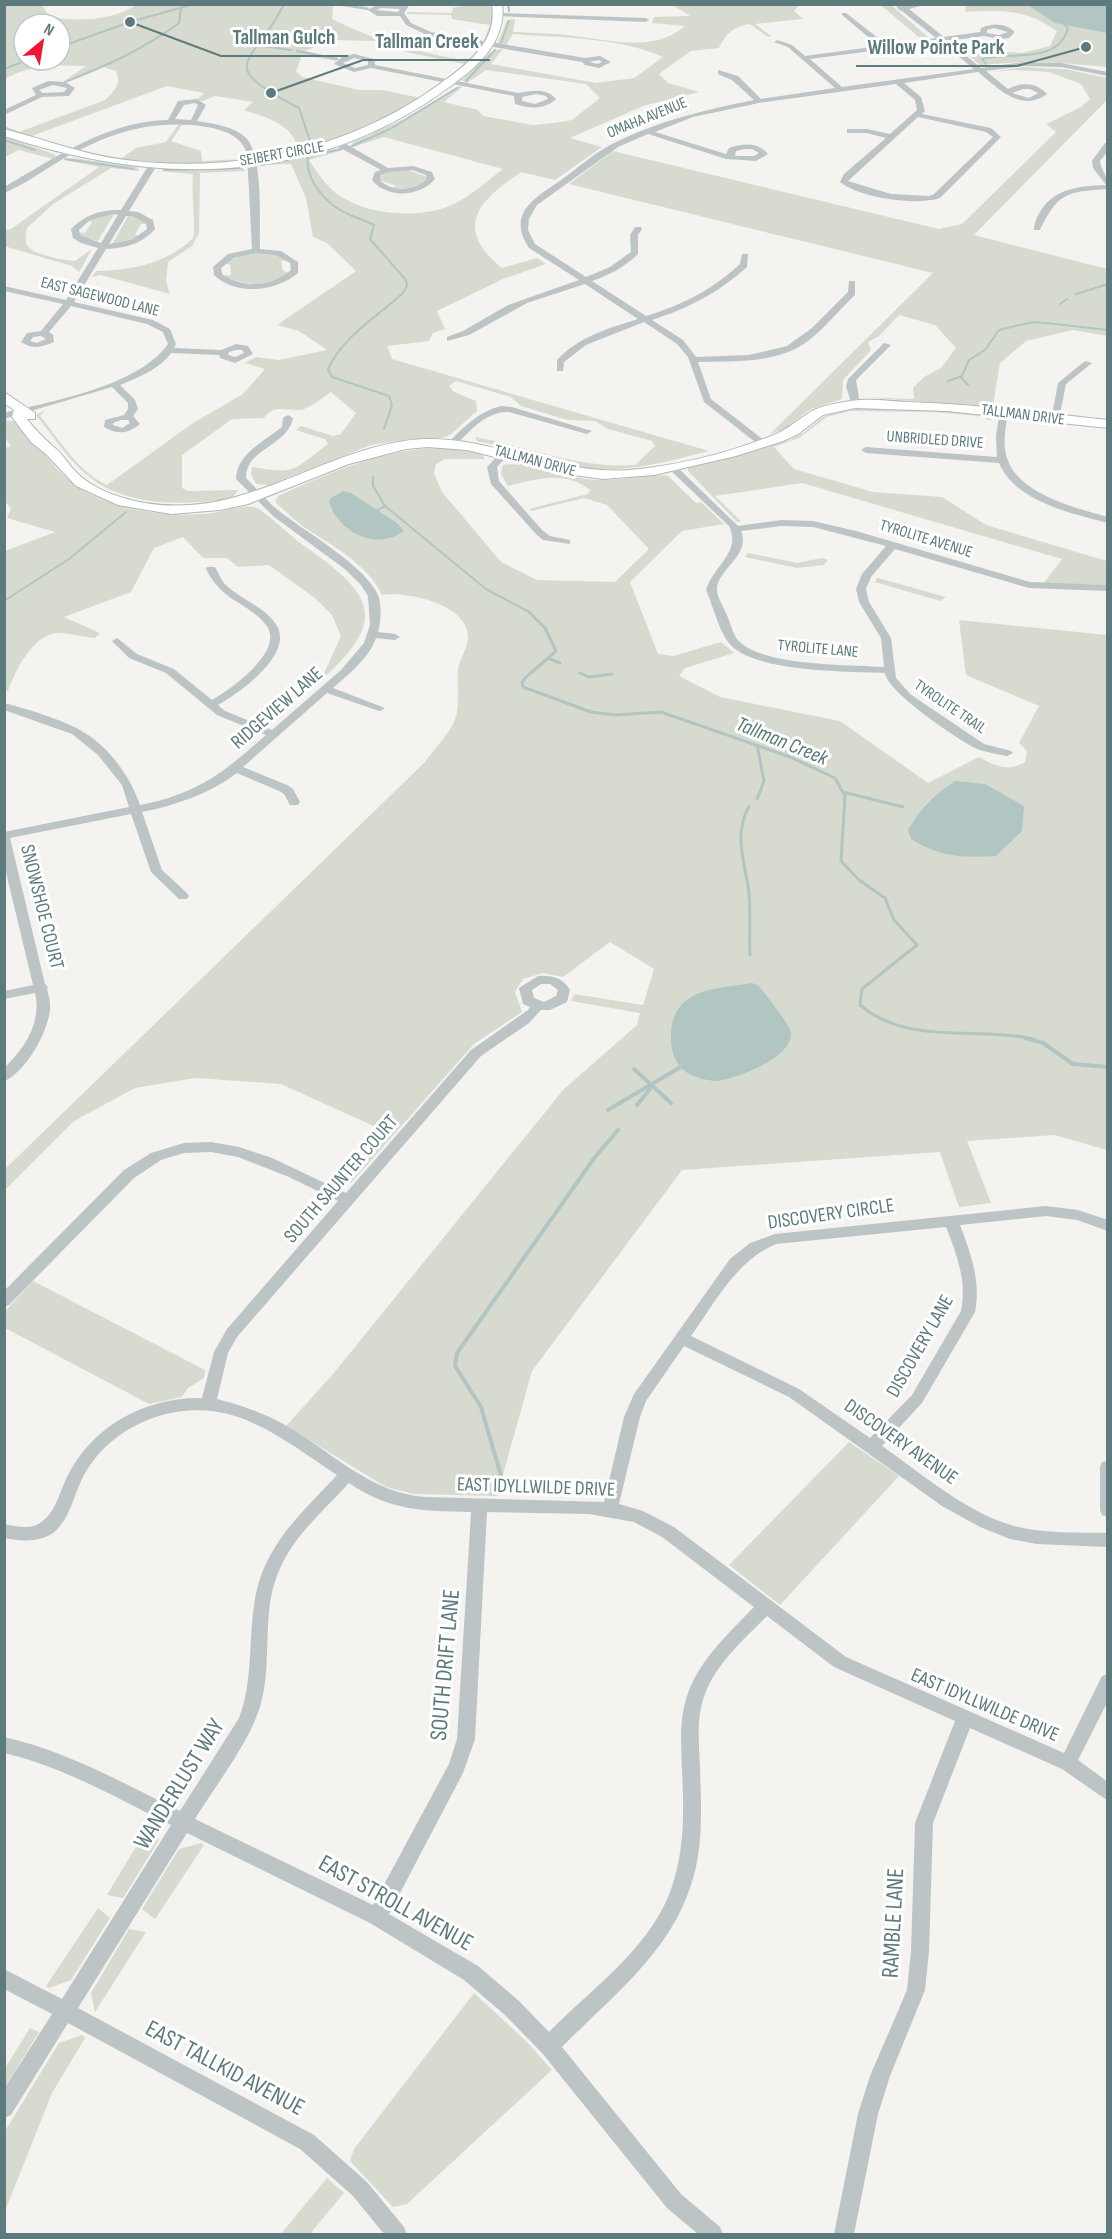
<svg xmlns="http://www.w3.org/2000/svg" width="1112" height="2239" font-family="'Sofia Sans Condensed',sans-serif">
<rect width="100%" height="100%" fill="#f5f3f0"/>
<g fill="#d7dacf" fill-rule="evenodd">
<path d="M468,4L494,5L495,18L487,41H484L490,25L452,19L451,15L407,14V12L452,13L453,8Z"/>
<path d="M5,5H42L49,16C73,23 116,20 136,5H352L369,7L367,10L333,5L332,19C375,41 419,52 467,61L482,46L465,66L447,79L464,64L406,52L375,41L333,40L305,51L339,58L336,61L302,55L296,71L302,77L359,90H382L421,98C366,133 323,146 259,158L256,157L298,149C293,124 265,117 244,110L253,102L215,96L203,101L197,100L204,93L167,86L29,137L5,129V126L19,132L105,100C114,92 122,84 116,71L103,67L64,81L86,66C57,65 30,64 5,79ZM24,24H60V60H24Z"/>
<path d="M673,5H799L794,11L803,19L755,24L771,36L768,37L750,24C734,26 725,34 719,48L691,51L659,74L668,83L699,92L643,106L570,138L602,147L555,180L521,172C479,201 452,227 502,268L537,258L546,264L503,279L437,311L445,329L433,333L429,341L387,346L392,359L709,451C665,462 622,475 576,467C543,461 511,447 477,441L475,437C530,447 579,469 635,465L655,446L652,441L608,429L595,421L568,420L521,406L511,397L456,381L449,386L454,392L476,401L477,411L450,435L442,438L409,439L371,445L269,485L256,484L251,474L252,467C297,475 293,470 328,444L325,439L296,430L301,426L333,436L341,434L356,413L331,392C323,397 309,409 300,410C286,411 274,404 264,418L232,419L182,455V488L188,491L238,490L233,497L226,499C181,506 123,506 87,475C67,459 52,434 36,415L45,410L40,416C60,440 77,471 107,485L193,423L243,394L265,369L245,363L256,357L279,360L327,350L299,331L277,325L356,271L327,243L313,237L306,198L291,164L258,165L341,148L343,150L309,160C318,174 329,190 343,198C374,216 421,219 454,204C470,196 489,180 503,169L384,137L353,147L352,143L404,119L459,86L462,87L444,102L478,110L483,116L533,125L554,123L572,120L600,98L586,84L486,70L467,83L462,80C474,69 488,48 503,49L491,64L596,83L634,78L663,57C618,37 562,38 513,34L506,45L498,42L507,20L515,19L513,32C534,33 554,33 574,36C611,40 654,53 685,26L652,23L654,17L690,16Z"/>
<path d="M881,5H891L928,37L921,39Z"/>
<path d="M965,5H1107V67L1036,61L980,65L967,54L988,51L1021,53L1050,46L1057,31C1026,9 1003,10 966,12Z"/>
<path d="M1022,67L1065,69L1107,78V100L974,235L1107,269V336L1073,330L1026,341L1000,363L993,405L1045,411L863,397L914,399L913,388L924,377L941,368L956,348L935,325L899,315L879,336L868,342L871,350L843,380L842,399L811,409L784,429L770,434L933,273L569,184L613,151L939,229L962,224L1056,132L1046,124L1081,107L1090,99L1081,84L1049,72L1016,70L990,72Z"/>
<path d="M178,125H182L171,141L201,151L202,161L245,159C200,170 124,163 79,151L122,158L136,148L166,142Z"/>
<path d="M5,137L54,154L56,157L53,159L19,150L5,157Z"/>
<path d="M73,158L137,167L139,171L111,168L53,204L27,228C26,232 25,239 26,243C30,255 63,260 75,261L92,249L79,272L72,266L4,246L5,230L11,229L99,167L64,160Z"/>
<path d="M241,166L245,171L200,173L199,233L192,246L168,262L166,281L170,294L101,275L92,277L96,271C129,271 169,263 193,238C196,232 191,187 193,174L158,171Z"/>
<path d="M414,169L410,171L428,177L426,182L411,189L392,188L397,186L379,180L385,172Z"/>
<path d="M111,213L114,214L98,241L80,236L79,232L85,233L92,222L86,221Z"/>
<path d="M132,215L146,221L147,224H141L135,234L140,237L113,243L128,216Z"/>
<path d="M251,252L276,254L289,260L281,261L283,271L289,273C268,288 246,286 223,276L231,275L230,265L224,263Z"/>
<path d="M865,408C885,409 986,408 992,421L980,416L933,412L849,411L827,417L799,438L774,447L794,469L873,492L942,497L986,525L1107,561V585L1044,583L1062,559L802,483L715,496L741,521L737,522L688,471V468L790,440L804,432L823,417L836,412Z"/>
<path d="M4,420L20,422C44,453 63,484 101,499C137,513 174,517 213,513C226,511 244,503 257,508C263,510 291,536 299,542C366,590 396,614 321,680L341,636L332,615L316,599L269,565L238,567L227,558H203L183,537L154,548L131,592L64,617L100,633L95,638C83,637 70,633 58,633C33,634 15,671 8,691H5V551L55,532L7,518L11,508L5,502V448L11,446L5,438Z"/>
<path d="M441,448L481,453L485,459H445L436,464L434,473L442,492L501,562L537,580L615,582L649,549L607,505L584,498L531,511L529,509L588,494L590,490C565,470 537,479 508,486L501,474L503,465C526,460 570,479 599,480C616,481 657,473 668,476L696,503L701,502L724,524L682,531L630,582L658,654L673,656L721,642L734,653L685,668L679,676L720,697L840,721L928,783L979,757C994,766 1009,772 1025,762L1027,751L1019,743L1039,706L966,675L959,620L1107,635V1150L1055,1135L967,1141L991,1203L959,1207L940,1152L682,1170L532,1371L497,1496L414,1494L386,1487L286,1426L333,1374L564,1089L637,1025L640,1013L571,1001L574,994L643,1005L654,969L610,942L563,977L543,973L523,979L515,992L522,1012L474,1044L351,1183L347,1180L351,1174L387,1132L281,1084L195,1078L135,1088L74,1121L5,1190V1169L425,762C434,749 449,734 455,720C460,706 457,684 458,670C459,659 467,650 468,639C471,605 407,591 382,595C366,561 329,545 300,524C291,517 283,509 275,502L278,496C332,472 381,449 441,448Z"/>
<path d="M748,553L797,563L822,558L828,560L824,565L797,568L745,557Z"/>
<path d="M877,578H878L946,597L940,601L875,582Z"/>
<path d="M33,1281L205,1370L204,1378L188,1388L182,1397L149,1404L5,1328V1311Z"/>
<path d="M849,1442L899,1476L780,1605L729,1565Z"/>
<path d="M152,1820L159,1840L123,1898L107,1895Z"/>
<path d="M201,1843L204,1845L155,1919L142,1909L179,1849Z"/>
<path d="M98,1908L110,1918L71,1980L49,1988L46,1986Z"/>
<path d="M129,1929L146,1932L95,2012L91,1993Z"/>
<path d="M474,1993L526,2041L552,2070L407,2204L393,2207L350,2161L354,2149Z"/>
<path d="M30,2028L39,2032L5,2087V2068Z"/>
<path d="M82,2035L85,2038L52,2093L5,2211V2131L59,2043Z"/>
<path d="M327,2178L344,2193L310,2234H281Z"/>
</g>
<g fill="#b1c6c3">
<path d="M1101,4L1107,6V33L1055,23L1028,5Z"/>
<path d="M343,491L351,493L397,523L404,531C376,551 339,533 329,502L331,498Z"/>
<path d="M955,781L985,784L1024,806L1022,831L996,856C964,858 939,857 911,839L908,830C921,808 934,795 955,781Z"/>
<path d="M752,983L759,986C766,996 792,1026 791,1035C790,1058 737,1079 717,1081C708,1081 693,1077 686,1072C676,1065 671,1052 671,1040C669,988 714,989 752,983Z"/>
</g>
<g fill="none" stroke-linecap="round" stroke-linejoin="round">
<g stroke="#b1c6c3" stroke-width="2">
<path d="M284,4C253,68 212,62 299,108L310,141L305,149"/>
<path d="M339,4L368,9"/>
<path d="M508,4L509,11"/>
<path d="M501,43L509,21"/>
<path d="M256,45L291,50"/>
<path d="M60,47L130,22L194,4"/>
<path d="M297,51L337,59"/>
<path d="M986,64L982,59C1011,51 1058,65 1068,28L1063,23"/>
<path d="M4,69L27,60"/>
<path d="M466,81L495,50"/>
<path d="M65,82C106,66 144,49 179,23L181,8"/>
<path d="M392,128L457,88"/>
<path d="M4,140L35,150"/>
<path d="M352,146L390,129"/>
<path d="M308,154C304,181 327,206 352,216C359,219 367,221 374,225L370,239L406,280L407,286L403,293C376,318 344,335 328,369L332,377L389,396L392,405L384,429"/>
<path d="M307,157L341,149"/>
<path d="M65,159L134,169"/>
<path d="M262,165L308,155"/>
<path d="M164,170L239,168"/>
<path d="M1076,294L1108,284"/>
<path d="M1060,304L1067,299"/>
<path d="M1046,323L1108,330"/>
<path d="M960,376L968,385"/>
<path d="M948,381L962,376L969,360L985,350L999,330L1033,322L1046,323"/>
<path d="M373,477V486L385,506L486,589L531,613"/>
<path d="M372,513L385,506"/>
<path d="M4,601L69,559L126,512"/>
</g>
<g stroke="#b1c6c3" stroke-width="3">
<path d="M529,612L545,628L556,651L525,678L522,682L523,687L591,712L615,715L661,712L790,757L835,778L845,796L841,861L859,880L885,898L894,920L917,945L862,989L860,1005C908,1046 976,1026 1033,1039"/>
<path d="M550,659L560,663"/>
<path d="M580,673L589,677L612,674"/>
<path d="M757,745L764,781L757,799"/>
<path d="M843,792L903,807"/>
<path d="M749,806C733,836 745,862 749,893C751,914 749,934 750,955"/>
</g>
<g stroke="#b1c6c3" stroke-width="4">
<path d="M1025,1038L1043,1043L1073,1064L1108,1067"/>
<path d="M634,1069L671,1103"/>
<path d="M637,1105L650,1089"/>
<path d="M608,1110L684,1065"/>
<path d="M502,1479L481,1407L455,1366L457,1353L595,1157L618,1130"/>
</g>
<g stroke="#aeb9ba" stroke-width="2">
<g id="secondary">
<path d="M492,4H502C507,40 479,66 452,85C317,186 160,187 4,136V129C43,139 79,153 118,159C231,175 349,151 441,83C468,64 498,41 492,4Z"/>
<path d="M4,392L35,413V419H27C36,431 44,438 55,448C64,455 69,466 78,474C95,490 122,499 145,503C242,519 313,455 404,441C481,429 552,476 629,470C677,466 729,453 774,435C788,429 799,419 812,411C823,405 839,403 851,401C869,398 890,401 908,402C975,404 1041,413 1108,420V428L947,411L855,408L823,415L798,434L783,441L736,456L654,475L603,479L560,473L467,450L428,447L406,449L349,464L248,504L220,510L171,514L118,505L76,486L47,455L31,442L12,417L14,410L4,403Z"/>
</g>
</g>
<g fill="#bcc4c5" fill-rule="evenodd">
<path d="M378,4H410L404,13L411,23L431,32L585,58L600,56L611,62L599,68L585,65L582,62L429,36L406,25L400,16H377L368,10ZM381,8L400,9L398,12L376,10ZM599,60L602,62L598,64L589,62Z"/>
<path d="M895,4H927L909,9L944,37L980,32L981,28C993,23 1004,23 1014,31V33L1009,38L999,39L984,36L948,41L981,68L1024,62L1061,63L1108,72V76L1061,67L1024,66L986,71L1008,89C1021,82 1036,82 1047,94C1021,113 999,89 978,72L904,83L921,97L925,111L922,114L991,128L1001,137L940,198C916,206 860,198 840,182L844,174L886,138L867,133H847V129H867L890,134L917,110L915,100L896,84L759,103L693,117L655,132L726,154L729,148C743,143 758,142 768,154L756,161L726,159L648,134L618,147L537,205L529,219L528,230L535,244L586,277L610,267L631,252L630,235L635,227H641L642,229L638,235V254C625,267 609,275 592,281L646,316C682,305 712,290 740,264L742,254H748L747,267C718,293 689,308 652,320L683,340L696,357L749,355L787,346L812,328L848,292L849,281H855V295C839,310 825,328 808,341C777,364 735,361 698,362L711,399L765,441V445H759L704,402L688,357L677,344L644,322L586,345L564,362L563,371H557V360C578,337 609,328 638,319L585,284L527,303L469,335L447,341V337L463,331L508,305L579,280L529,248C506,213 535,198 561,180C578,168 595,152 614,143C658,121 704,110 754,100L732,80L718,74V70L738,76L761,99L835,88L788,47L774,42L777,40L792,45L805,56L879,46L842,15V13H846L887,45L936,38L902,11L899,10ZM994,28L1008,32L999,35L987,33V30ZM941,42L974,69L842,87L810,59ZM1023,89H1030L1038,93L1029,98L1012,93ZM918,117L986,132L993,137L934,194L929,196L891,194L848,181ZM745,149H752L759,153L754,156H735L736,151Z"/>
<path d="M500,13L646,18L649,20L646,22L498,16Z"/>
<path d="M354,54L374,59L375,65L518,93C532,91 546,87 556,99C544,110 530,109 515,104L514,96L371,68L354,72L334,64L342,57ZM354,58L368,61V65L355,68L343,63ZM536,94L546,96L548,99L535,104L522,101V97Z"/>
<path d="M48,81L65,82L75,88L69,96L42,97L4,115V110L36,95L32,88ZM53,85L67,88L64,92L43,93L39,90Z"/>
<path d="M197,99L206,105L197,121C214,124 234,126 246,138C264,156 259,224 260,249L281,251L298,262V273C276,292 236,296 214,275L213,267L228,254L252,249L247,153C241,136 224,130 207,127C148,118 103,135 53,165C37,175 21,186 4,193V187C55,158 107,121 168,120L178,101ZM195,103L198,105L191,120L175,119L184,105ZM256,253L276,255L290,263L291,270C272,287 243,289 222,274L221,268L234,258Z"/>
<path d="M335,141H341L388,168L413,166L432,172L435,179C420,197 387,199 372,180L375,172L381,170L335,145ZM412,170L426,175L427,179C415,191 392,193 380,180L381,175L388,172Z"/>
<path d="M1105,143H1108V151L1100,161C1102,174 1108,173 1108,189C1066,192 1059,192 1040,230H1034C1034,224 1036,218 1040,212C1054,188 1080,186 1106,185L1093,168L1092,161Z"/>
<path d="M150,163L157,165L129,211L138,212L153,220L155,229C142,244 125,248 106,249L74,302L153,320L170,329L176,344L174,348L221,350L236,344L248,346L253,354L235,363L220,358L219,355L171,353C160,369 137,378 120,385L135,400L138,409L133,416L140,424C128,434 117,435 104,427L105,420L124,415L128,409V403L112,387L4,419V413C52,401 139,386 168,344L163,332L147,324L71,306L49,332L53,335L54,342C41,347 33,350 21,342L27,333L41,331L63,304L4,291V286L66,300L98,248L81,243L73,238L71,229C84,215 102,209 121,210ZM112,214L118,215L101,243L80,235L79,230L90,220ZM126,216H133L146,223L147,229L133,239L109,244ZM41,336L46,339L37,343L30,341L33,337ZM236,350H242L244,353L235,357L228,355L229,352ZM121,420H128L130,423L122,428L113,425V423Z"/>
<path d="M884,343L891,345L856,380L860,404L852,406L846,386L848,379Z"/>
<path d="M1085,361L1092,363L1066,384L1059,419L1051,421L1058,383Z"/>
<path d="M501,406L512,407L592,431L587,434L509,412C486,411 470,431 455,446H449V442C465,426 478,412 501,406Z"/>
<path d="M1000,410L1008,412C1006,427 1002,444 1007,458C1018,494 1076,508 1108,517V523C1070,513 1016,502 999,463L866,453L861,450L866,447L997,457L996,436Z"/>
<path d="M288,415L293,418C287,447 246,448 246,478C258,490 269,504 283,514C308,533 366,567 378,595C382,606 381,622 378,632L395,634L400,637L395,640L376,638C370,657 348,675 333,688L385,708L380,711L376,710L327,693L243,767L287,785L293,789L300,802L298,805H290L284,794L279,791L237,773C209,794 177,805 142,812L162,870L187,893L189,896L187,899H179L151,872L131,814L10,838L45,984L48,987L47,989C48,994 50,999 50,1004C52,1026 26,1073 4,1081V1068C25,1048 42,1022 35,993L4,999V991L33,985L4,864V832L129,807L122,785L98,755L72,734L4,710V703C24,708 63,720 80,730C108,745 130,776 140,805C197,794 223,773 266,735L217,715L166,673L129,658L112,641L117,638L137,654L174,669L212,700C231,689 286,650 266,625C247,601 223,603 206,569L207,567H215C218,572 220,578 224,583C239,599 262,605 275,623C297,652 241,692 218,705L225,711L272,730L341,670L364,643L370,625L368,596L361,585L346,570L273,516L236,479C236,455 264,441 282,427L283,418Z"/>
<path d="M502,451L510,453L497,467L499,481L542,530L550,536L570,540V544L543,540L536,534L491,484L487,467Z"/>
<path d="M669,465H675L738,526L781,520L813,521L856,531L1030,582L1108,585V591L1029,588L895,549L871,577L866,589L869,602L891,638L896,678L910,694L984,744L1011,751L1013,753L1007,756C997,754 984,752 975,748C956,738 887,692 885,673C848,671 751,673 728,642C718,628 713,606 706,590C713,566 742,552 729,526L669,469ZM781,526L813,527L886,546L862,574L856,589L859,602L881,638L884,667C849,664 760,667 737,639C732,632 730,621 726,613C722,604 714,593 718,583C725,565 750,553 741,531Z"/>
<path d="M538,976C552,975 563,978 570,990L567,1002L550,1010H541L529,1023L481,1056L237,1337L228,1353L217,1399C241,1405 263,1413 285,1425C331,1451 371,1494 426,1497L604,1502L624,1417L634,1394L730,1259L750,1243L775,1234L1046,1206L1078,1210L1108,1220V1231L1077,1220L1046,1216L960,1225C971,1254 981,1281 975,1312L922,1403L882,1446C921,1473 966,1512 1011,1525C1041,1534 1076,1532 1108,1533V1547L1037,1544L1010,1539L980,1527L942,1506L789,1397L684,1346L646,1401L640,1417L619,1504L643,1511L674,1527L846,1657L1064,1753L1102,1676L1108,1674V1701L1078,1760L1108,1782V1801L1062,1769L970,1728L933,1823L929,1951L925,1990L890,2076L878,2114L854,2234H834L858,2114L870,2076L907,1990L911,1951L915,1823L955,1721L834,1667L767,1616C744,1639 716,1664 705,1694C696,1717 699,1743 700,1767C701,1806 704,1847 691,1885C669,1954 611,1997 562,2047L681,2194L720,2227L723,2234H698L667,2208L542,2053L505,2015L464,1980L370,1923L187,1833L78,2008L314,2135L367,2182L404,2227L407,2234H384L353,2196L300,2149L68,2023L11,2115L4,2118V2089L52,2014L4,1989V1969L62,1999L171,1825C117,1798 64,1767 4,1753V1737C67,1751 123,1783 180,1811L239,1718C252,1684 249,1649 253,1613C259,1550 296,1519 337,1475C305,1454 272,1428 235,1416C179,1398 114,1423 85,1473C74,1492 71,1519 53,1533C38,1543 21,1541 4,1538V1524C16,1526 30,1530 40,1523C56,1513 59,1493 67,1477C92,1426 145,1397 202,1398L214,1352L227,1329L338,1201L289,1177L238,1157L211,1152L184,1153L161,1160L134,1178L9,1305L4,1307V1291L124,1170L151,1153L184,1143L211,1142L239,1147L272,1158L346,1193L471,1050L528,1010L530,1007L523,1004L519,988ZM541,984H550L558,990L556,996L544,1002L534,998L532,990ZM946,1227C957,1255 967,1281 961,1311L912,1395L870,1438L799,1389L691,1336C716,1301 736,1261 776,1244ZM349,1483C390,1511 423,1511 471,1512L457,1739L449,1764L373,1905L195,1819C215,1786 252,1739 261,1703C269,1674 266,1643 269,1612C275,1551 310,1525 349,1483ZM487,1512L589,1514L634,1522L662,1537L754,1607C729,1633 701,1658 688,1693C679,1718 681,1744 682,1770C684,1811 685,1853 670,1892C648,1950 591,1989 549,2032L519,2001L478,1966L389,1914L463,1773L475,1739Z"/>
<path d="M1108,1461V1517L1102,1515L1100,1510V1467L1102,1462Z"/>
</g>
<use href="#secondary" fill="#fff" fill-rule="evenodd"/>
</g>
<g text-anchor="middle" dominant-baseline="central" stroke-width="6" stroke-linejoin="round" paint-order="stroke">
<g font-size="16" fill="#5d7b7d" stroke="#fff">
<text transform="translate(647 118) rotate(-22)">OMAHA AVENUE</text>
<text transform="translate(282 154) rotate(-10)">SEIBERT CIRCLE</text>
<text transform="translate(100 297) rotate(14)">EAST SAGEWOOD LANE</text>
<text transform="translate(1023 415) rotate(7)">TALLMAN DRIVE</text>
<text transform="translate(935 440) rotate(4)">UNBRIDLED DRIVE</text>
<text transform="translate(535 461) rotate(15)">TALLMAN DRIVE</text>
<text transform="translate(926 539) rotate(17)">TYROLITE AVENUE</text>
<text transform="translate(818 649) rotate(5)">TYROLITE LANE</text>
<text transform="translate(950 707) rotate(34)">TYROLITE TRAIL</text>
</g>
<g font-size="20" fill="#5d7b7d" stroke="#fff">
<text transform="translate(277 708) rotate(-41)">RIDGEVIEW LANE</text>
<text transform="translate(42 907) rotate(76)">SNOWSHOE COURT</text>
<text transform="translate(341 1179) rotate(-49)">SOUTH SAUNTER COURT</text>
<text transform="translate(831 1214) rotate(-8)">DISCOVERY CIRCLE</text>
<text transform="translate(920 1346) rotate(-60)">DISCOVERY LANE</text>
<text transform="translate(901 1442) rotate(35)">DISCOVERY AVENUE</text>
<text transform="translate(536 1487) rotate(2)">EAST IDYLLWILDE DRIVE</text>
<text transform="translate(985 1705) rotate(23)">EAST IDYLLWILDE DRIVE</text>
</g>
<g font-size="21" font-style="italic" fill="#587a76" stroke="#fff">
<text transform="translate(782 741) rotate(22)">Tallman Creek</text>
</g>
<g font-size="24" fill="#5d7b7d" stroke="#fff">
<text transform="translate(445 1665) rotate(-85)">SOUTH DRIFT LANE</text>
<text transform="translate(179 1784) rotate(-58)">WANDERLUST WAY</text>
<text transform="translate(396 1903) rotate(29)">EAST STROLL AVENUE</text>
<text transform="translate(893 1923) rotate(-87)">RAMBLE LANE</text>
<text transform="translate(225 2068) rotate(28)">EAST TALLKID AVENUE</text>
</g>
</g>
<path fill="none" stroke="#5d7b7d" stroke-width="2" d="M130 22L221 56H348M271 93L363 60H490M1086 47L1017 66H856"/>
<g fill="#5d7b7d" stroke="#fff" stroke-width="2">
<circle cx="130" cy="22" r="6"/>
<circle cx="271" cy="93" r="6"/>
<circle cx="1086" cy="47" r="6"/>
</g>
<g font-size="21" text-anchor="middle" font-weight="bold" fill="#5d7b7d" stroke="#fff" stroke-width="6" stroke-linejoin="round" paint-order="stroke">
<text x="284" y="44">Tallman Gulch</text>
<text x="427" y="48">Tallman Creek</text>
<text x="936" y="54">Willow Pointe Park</text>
</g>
<rect width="1112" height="2239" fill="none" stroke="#5d7b7d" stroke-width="12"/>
<g transform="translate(42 42) rotate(30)"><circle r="28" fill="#ffffff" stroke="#becacb" stroke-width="1.5"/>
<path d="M0-4.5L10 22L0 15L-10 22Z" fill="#ef1533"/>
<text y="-9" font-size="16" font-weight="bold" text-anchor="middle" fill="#5d7b7d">N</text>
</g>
</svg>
